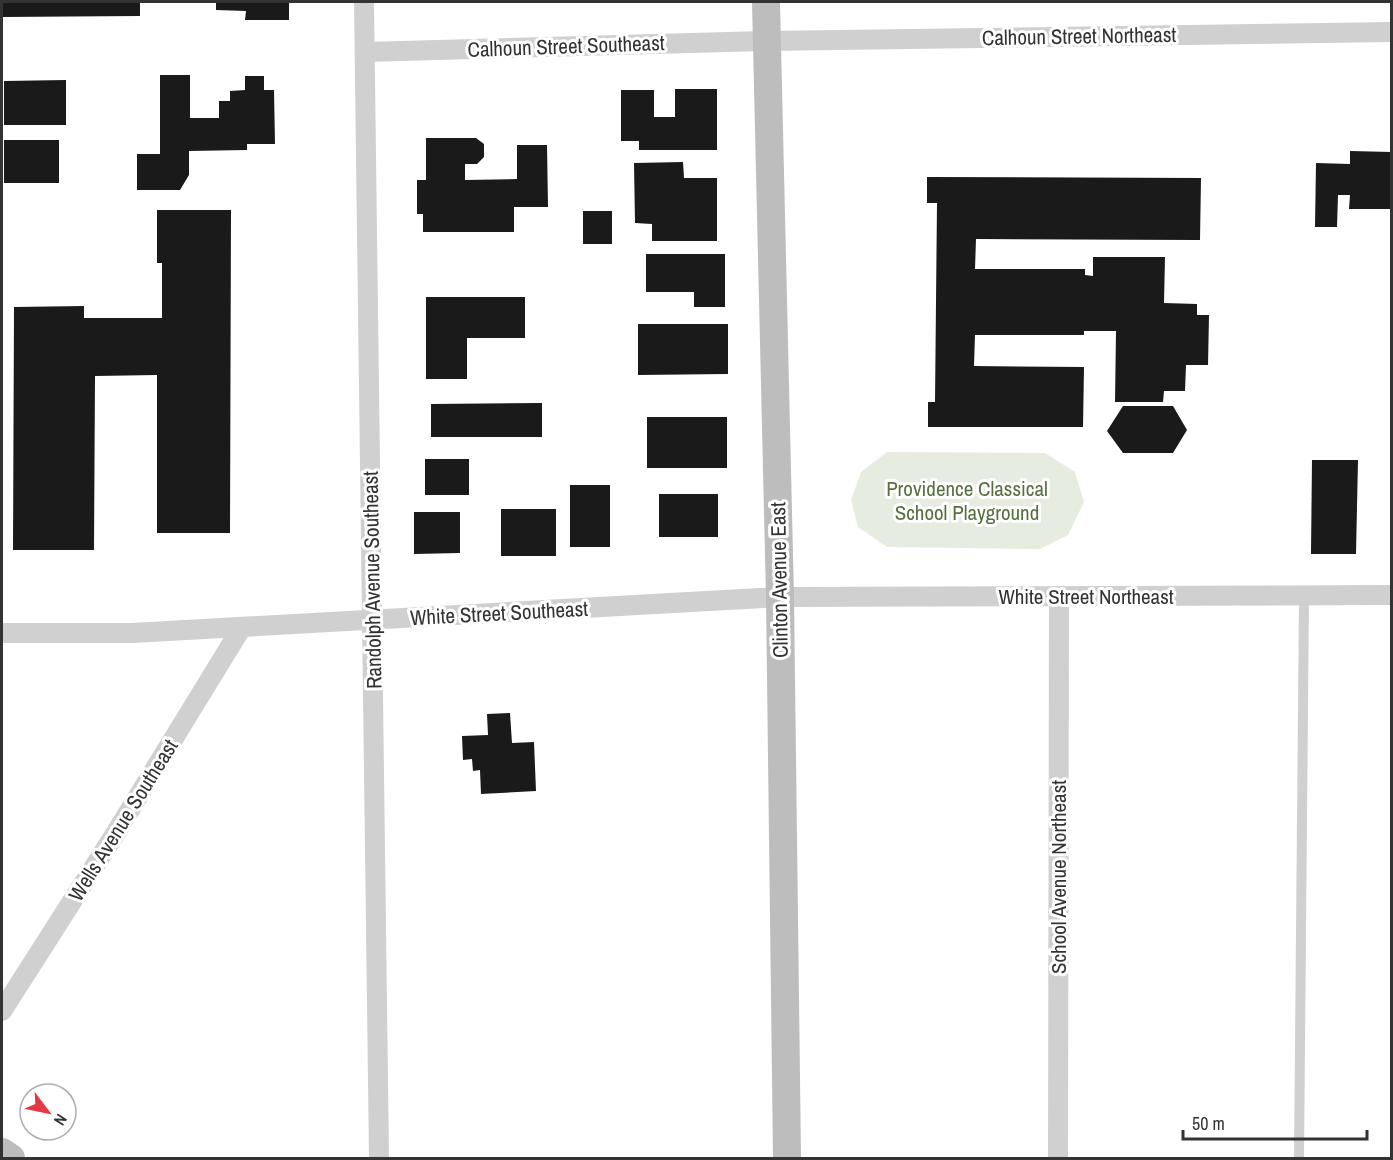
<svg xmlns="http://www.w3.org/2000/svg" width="1393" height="1160" font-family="'Archivo Narrow',sans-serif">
<rect width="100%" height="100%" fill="#fff"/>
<path fill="#e6ecdf" d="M887,452L1045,453L1075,472L1084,502L1068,535L1040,549L887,547L858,527L851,500L861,472Z"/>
<g fill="#1a1a1a">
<path d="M2,2H140V16L2,17Z"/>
<path d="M216,2H289V20H245L246,11L216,10Z"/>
<path d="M160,75H190V118H219V101H230V91L245,90V76H264V90H274L275,144H247V150L189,151V175L180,190H137V154H160Z"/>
<path d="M66,80V125H4V81Z"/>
<path d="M675,89H717V150H639V141H621V90H654V117H675Z"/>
<path d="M426,138H476L484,144V157L477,164H465V180L517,179V145H547L548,207H514V232H423V214H417V180H426Z"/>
<rect x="4" y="140" width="55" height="43"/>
<path d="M1350,151L1392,152V209H1349L1350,195H1338L1337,227H1315L1316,163L1350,164Z"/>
<path d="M683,162L684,178H717V241H652V224L635,223L634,163Z"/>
<path d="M927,177L1201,178L1200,240L976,239L975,269H1085V275L1093,276V257H1165L1164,303L1197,304V315H1209L1208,365H1186L1185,391H1164L1163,402H1115L1116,331H1084V335H975L974,366L1084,367L1083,427H928V402H935L937,203H927Z"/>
<path d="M157,210H231L230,533H157V375L95,376L94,550H13L14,307L84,306V318H162V263H157Z"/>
<rect x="583" y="211" width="29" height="33"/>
<path d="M646,254H725V307H694V292H646Z"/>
<path d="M426,297H525V338H467V379H426Z"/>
<path d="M638,324H728V374L638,375Z"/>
<path d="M542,403V437H431V404Z"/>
<path d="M1123,406H1173L1187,430L1173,453H1123L1107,431Z"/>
<rect x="647" y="417" width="80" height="51"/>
<rect x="425" y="459" width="44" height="36"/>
<path d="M1312,460H1358L1356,554H1311Z"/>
<rect x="570" y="485" width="40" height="62"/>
<rect x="659" y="494" width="59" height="43"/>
<rect x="501" y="509" width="55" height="47"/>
<path d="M414,512H460V553L414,554Z"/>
<path d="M510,713L512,743L534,742L536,791L481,794L480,770L473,771L472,759L463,760L462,736L488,735L487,714Z"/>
</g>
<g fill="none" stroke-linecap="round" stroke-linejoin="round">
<path stroke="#d0d0d0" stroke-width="10" d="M1299,1158L1304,595"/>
<g stroke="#d0d0d0" stroke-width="20">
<path d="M364,2L379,1158"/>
<path d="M365,52L766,41L1392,32"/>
<path d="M2,633H132L780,597L1392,595"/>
<path d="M2,1011L115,834L242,627"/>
<path d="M1058,1158L1059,596"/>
</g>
<g stroke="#bdbdbd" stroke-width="28">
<path d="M766,2L780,597L787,1158"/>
<path d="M2,1152L11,1158"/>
</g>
</g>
<g text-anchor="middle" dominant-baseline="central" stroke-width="6" stroke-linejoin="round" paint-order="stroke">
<g font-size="21" fill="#333" stroke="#fff">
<text transform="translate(1079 36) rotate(-1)">Calhoun Street Northeast</text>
<text transform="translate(566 46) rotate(-2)">Calhoun Street Southeast</text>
<text transform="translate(372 580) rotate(-91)">Randolph Avenue Southeast</text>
<text transform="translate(779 580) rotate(-91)">Clinton Avenue East</text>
<text x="1086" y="596">White Street Northeast</text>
<text transform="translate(499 613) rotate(-3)">White Street Southeast</text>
<text transform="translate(123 820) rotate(-58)">Wells Avenue Southeast</text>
<text transform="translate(1058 877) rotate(-90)">School Avenue Northeast</text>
</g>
<g font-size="21" fill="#56703f" stroke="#fff">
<text x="967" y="488">Providence Classical<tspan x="967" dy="24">School Playground</tspan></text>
</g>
</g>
<rect width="1393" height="1160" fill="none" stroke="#333333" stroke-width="6"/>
<g transform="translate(48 1112) rotate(122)"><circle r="28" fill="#ffffff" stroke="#adadad" stroke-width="1.5"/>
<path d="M0-4.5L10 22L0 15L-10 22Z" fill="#e63946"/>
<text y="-9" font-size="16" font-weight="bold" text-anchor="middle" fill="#333333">N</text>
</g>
<path d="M1183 1130v9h184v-9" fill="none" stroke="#333333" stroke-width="3"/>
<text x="1192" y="1130" font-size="18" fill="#333333" stroke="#ffffff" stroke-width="4.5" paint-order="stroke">50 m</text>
</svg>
